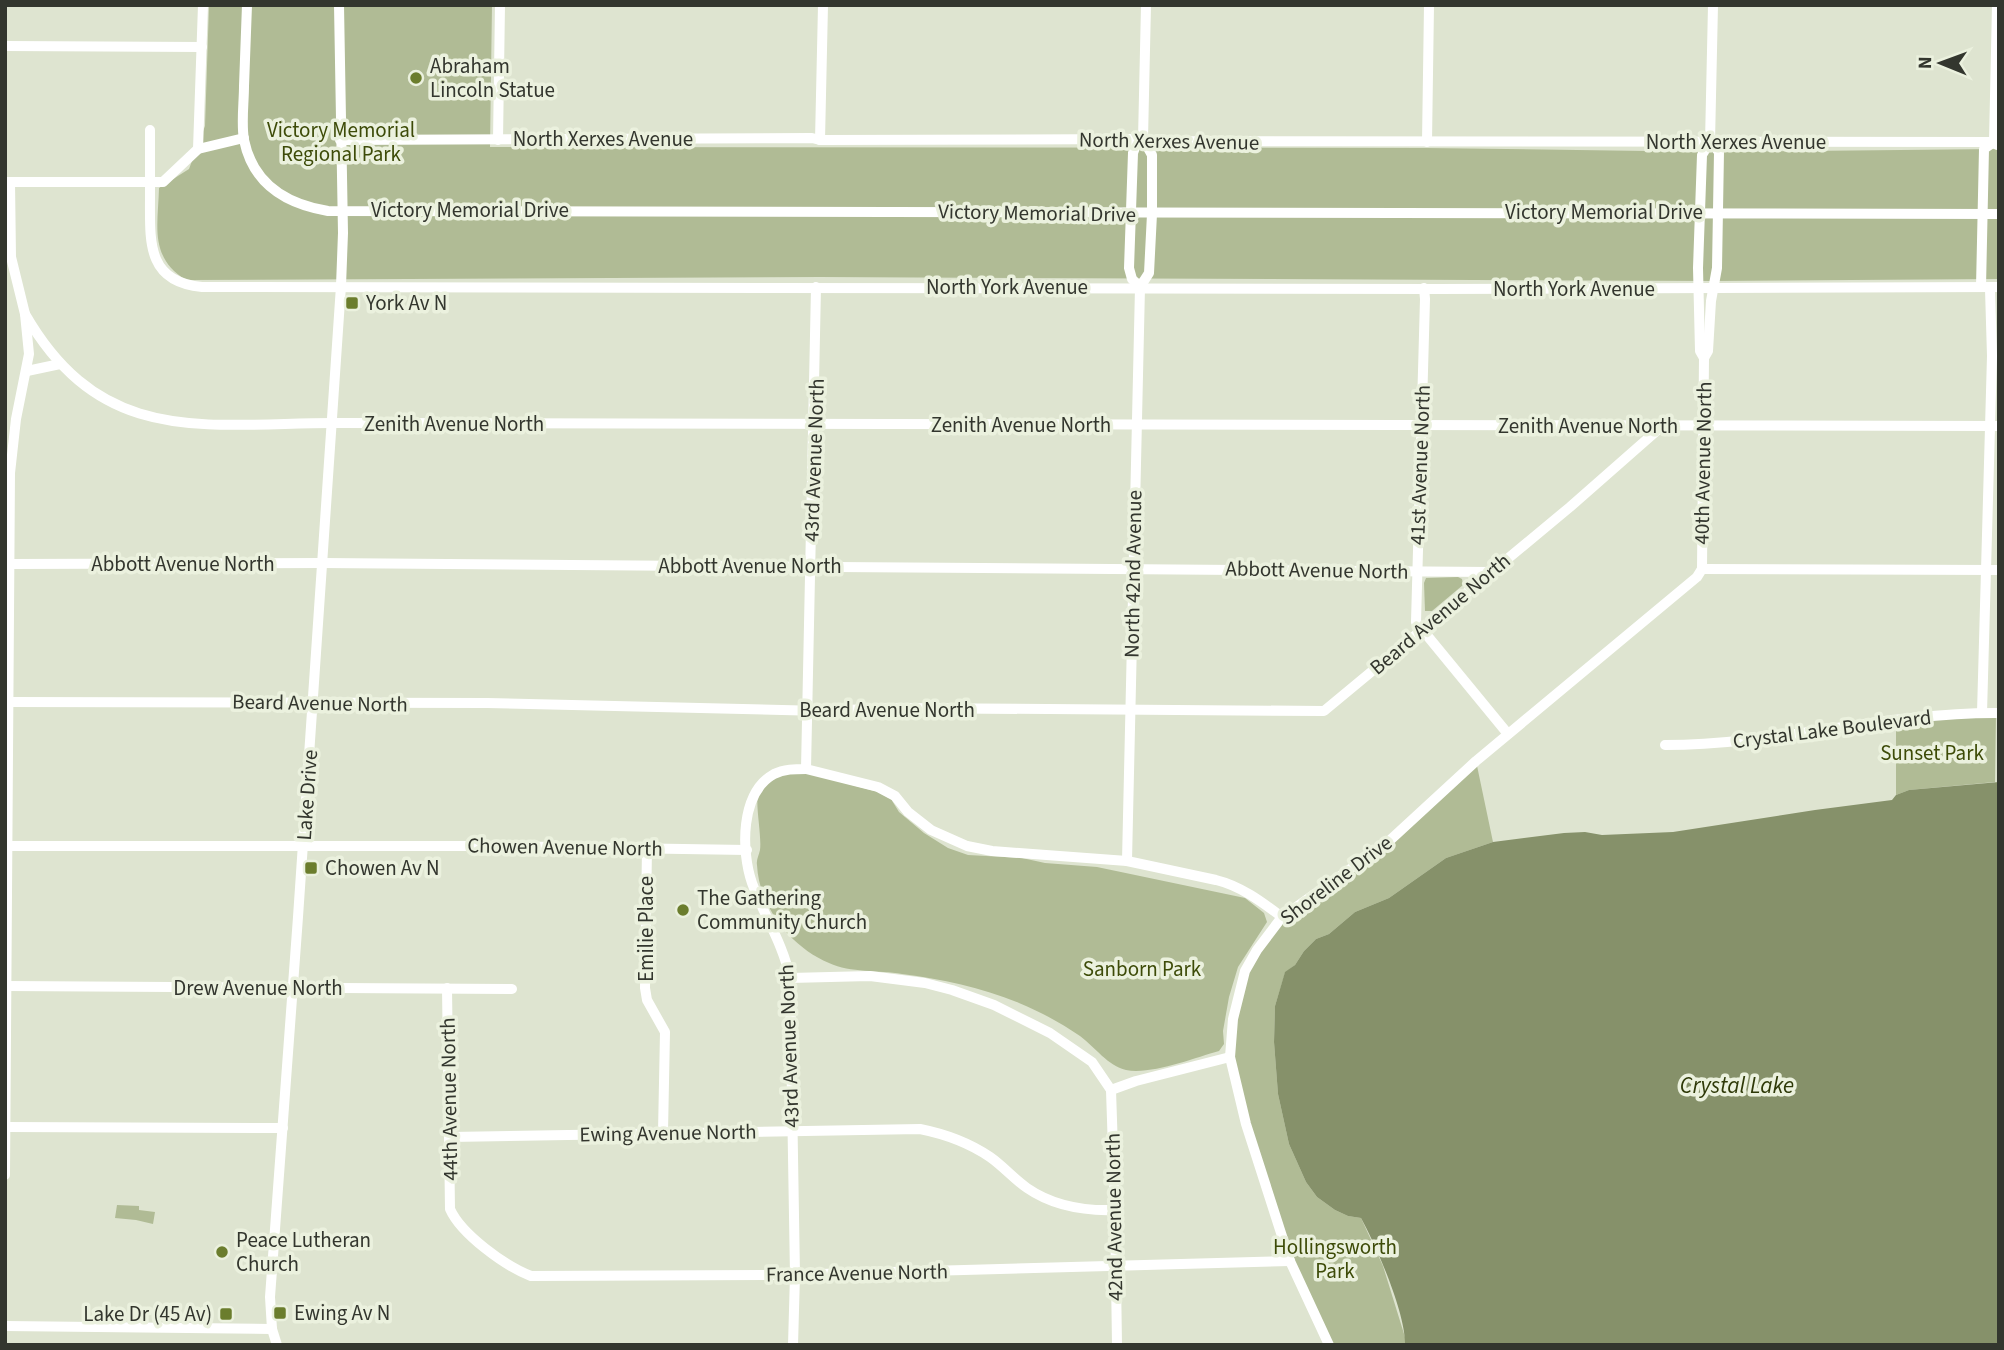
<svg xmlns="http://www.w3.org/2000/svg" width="2004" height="1350" font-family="'Source Sans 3',sans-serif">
<rect width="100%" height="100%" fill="#dee4d0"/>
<g fill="#b0bb95">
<path d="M209,5H492L490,147L1426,148L1719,152L1999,149V279L1716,281L820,277L186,280C149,257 158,226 159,188L189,169L205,126Z"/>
<path d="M1458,577L1462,579L1463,585L1432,611H1425L1424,583L1426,578Z"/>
<path d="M1996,713L1995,782L1909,790L1896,795V720Z"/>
<path d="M1476,761L1493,842L1446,858L1389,898L1355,912L1329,934L1316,939L1304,951L1295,965L1285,973L1275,1006L1274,1042L1278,1094L1289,1144L1306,1182L1317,1197L1335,1210L1348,1216L1361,1218L1383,1266L1405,1337V1345H1329L1290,1261L1230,1057L1245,971L1282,917L1336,880Z"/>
<path d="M784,773L811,774L878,792L891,799L899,812L924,833L948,848L968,855L1022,858L1045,863L1097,867L1245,898L1264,913L1267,922L1238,967L1229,997L1223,1031L1224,1044L1219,1051C1194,1058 1151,1075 1126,1070C1108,1066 1095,1047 1080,1036C1061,1023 1041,1012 1019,1003C982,988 942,979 902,974C878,970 851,973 829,963C791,947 759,907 757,865C756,860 759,855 760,850C762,835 754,800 759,792C763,785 777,778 784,773Z"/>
<path d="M117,1205L139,1206V1210L155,1212L153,1224L136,1220L115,1218Z"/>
</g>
<path fill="#86916a" d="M1999,782V1345H1405C1406,1314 1376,1245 1361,1218L1348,1216L1335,1210L1317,1197L1306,1182L1289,1144L1278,1094L1274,1042L1275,1006L1285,972L1295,965L1304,951L1316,939L1329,934L1355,912L1389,898L1446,858L1493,842L1564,833L1585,832L1602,835L1673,832L1815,810L1892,800L1896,795L1909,790Z"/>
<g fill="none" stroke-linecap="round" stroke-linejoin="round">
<g stroke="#fff" stroke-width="10">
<path d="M247,5C246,32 245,59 244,86C244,103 241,123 244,140C253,184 286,204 328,211L1999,214"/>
<path d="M1997,5L1994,142L1997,145"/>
<path d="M5,46L202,47"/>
<path d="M150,130C150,152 150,174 150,196C150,241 146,282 202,287L1435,289L1999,287"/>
<path d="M340,140L812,138L820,140L1143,139L1159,141L1999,142"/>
<path d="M498,140L500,5"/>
<path d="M820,140L823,5"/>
<path d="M1427,142L1429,5"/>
<path d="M198,149L203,5"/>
<path d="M5,182H163L198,149L244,138"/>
<path d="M1140,287L1132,279L1129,268L1133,153L1136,145L1143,139"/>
<path d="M1981,287L1984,149L1994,142"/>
<path d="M1424,288L1425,299L1416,622L1508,734"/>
<path d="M25,314C101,446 202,424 332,423L1999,426"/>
<path d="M1704,358L1708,351L1711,301L1717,268L1719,152L1710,142"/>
<path d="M27,371L60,364"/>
<path d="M10,564L323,563L1490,572"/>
<path d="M1702,569L1704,358L1700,351L1698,268L1702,155L1710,142L1713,5"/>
<path d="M1702,569L1999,570"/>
<path d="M9,702L487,703L822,711L892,708L1324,711L1570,507L1661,427"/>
<path d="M1982,713L1992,356L1990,289"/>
<path d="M1665,745C1777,745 1887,712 1999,713"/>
<path d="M806,769L878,787L895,796L908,812L931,830L967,846L992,851L1127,861L1216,880C1241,886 1262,902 1282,917"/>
<path d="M5,846H484L747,850"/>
<path d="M647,847L645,988L647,1000L665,1032L663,1132"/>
<path d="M1127,861L1140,287L1149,273L1152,214V155L1143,139L1146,5"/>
<path d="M790,978L870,976L925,983L952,990L994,1005L1050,1033L1092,1062L1111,1090L1136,1081L1230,1057"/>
<path d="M5,986L512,989"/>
<path d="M447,988L450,1209C461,1234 505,1266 531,1276L784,1275L1290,1261"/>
<path d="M1111,1090L1115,1210L1117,1345"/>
<path d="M5,1127L283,1128"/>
<path d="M450,1137L920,1129C945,1134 968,1142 990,1157C1003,1166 1014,1179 1027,1188C1053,1206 1085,1211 1115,1210"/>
<path d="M5,1175L10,473L16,419L29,354L25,314L11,257L10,182"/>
<path d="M5,1326L272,1329"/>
<path d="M277,1345L272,1329L270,1297L298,917L341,286L343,233L339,5"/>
<path d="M793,1345L795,1275L790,978C783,943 764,916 752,883C741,851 740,793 774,774C784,769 795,769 806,769L816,287"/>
<path d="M1329,1345L1290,1261L1246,1124L1230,1057L1233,1019L1245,971L1257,950L1282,917L1387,843L1476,761L1697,577L1702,569"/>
</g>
</g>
<g fill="#6b7d2d" stroke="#ebf1de" stroke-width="2.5">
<circle cx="416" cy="78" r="7"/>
<rect x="345" y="296" width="14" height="14" rx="3.5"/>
<rect x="304" y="861" width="14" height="14" rx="3.5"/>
<circle cx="683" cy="910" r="7"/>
<circle cx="222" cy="1252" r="7"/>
<rect x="273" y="1306" width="14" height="14" rx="3.5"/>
<rect x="219" y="1307" width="14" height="14" rx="3.5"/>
</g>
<g text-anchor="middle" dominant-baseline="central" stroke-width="7" stroke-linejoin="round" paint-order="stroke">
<g font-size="21" fill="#33362e" stroke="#ebf1de" text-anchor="start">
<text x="430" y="66">Abraham<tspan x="430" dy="24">Lincoln Statue</tspan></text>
<text x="366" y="303">York Av N</text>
<text x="325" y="868">Chowen Av N</text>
<text x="697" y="898">The Gathering<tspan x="697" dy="24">Community Church</tspan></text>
<text x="236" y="1240">Peace Lutheran<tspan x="236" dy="24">Church</tspan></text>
<text x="294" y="1313">Ewing Av N</text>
<text x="212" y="1314" text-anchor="end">Lake Dr (45 Av)</text>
</g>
<g font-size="21" fill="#3d4b08" stroke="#ebf1de">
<text x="341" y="130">Victory Memorial<tspan x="341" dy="24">Regional Park</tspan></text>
<text x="1932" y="753">Sunset Park</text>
<text x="1142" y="969">Sanborn Park</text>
<text x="1335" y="1247">Hollingsworth<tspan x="1335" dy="24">Park</tspan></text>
</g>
<g font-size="21" fill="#33362e" stroke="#ebf1de">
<text x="603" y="139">North Xerxes Avenue</text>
<text transform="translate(1169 141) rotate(1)">North Xerxes Avenue</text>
<text x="1736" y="142">North Xerxes Avenue</text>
<text x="470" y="210">Victory Memorial Drive</text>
<text x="1604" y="212">Victory Memorial Drive</text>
<text transform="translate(1037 213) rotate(1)">Victory Memorial Drive</text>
<text x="1007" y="287">North York Avenue</text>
<text x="1574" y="289">North York Avenue</text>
<text x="454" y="424">Zenith Avenue North</text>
<text x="1021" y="425">Zenith Avenue North</text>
<text x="1588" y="426">Zenith Avenue North</text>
<text transform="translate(814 460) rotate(-88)">43rd Avenue North</text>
<text transform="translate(1703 463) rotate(-89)">40th Avenue North</text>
<text transform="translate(1420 465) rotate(-88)">41st Avenue North</text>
<text x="183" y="564">Abbott Avenue North</text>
<text x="750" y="566">Abbott Avenue North</text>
<text transform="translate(1317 570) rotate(1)">Abbott Avenue North</text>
<text transform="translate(1133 574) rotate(-89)">North 42nd Avenue</text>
<text transform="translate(1440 614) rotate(-40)">Beard Avenue North</text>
<text transform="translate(320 703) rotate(1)">Beard Avenue North</text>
<text x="887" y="710">Beard Avenue North</text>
<text transform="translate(1832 729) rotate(-7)">Crystal Lake Boulevard</text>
<text transform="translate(307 795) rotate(-86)">Lake Drive</text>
<text transform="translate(565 847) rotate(1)">Chowen Avenue North</text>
<text transform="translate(1336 880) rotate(-37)">Shoreline Drive</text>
<text transform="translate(646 929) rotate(-90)">Emilie Place</text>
<text x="258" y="988">Drew Avenue North</text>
<text transform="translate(789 1046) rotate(-92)">43rd Avenue North</text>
<text transform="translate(449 1099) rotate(-91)">44th Avenue North</text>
<text transform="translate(668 1133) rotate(-1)">Ewing Avenue North</text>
<text transform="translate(1114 1217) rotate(-91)">42nd Avenue North</text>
<text transform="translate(857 1273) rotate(-1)">France Avenue North</text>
</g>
<g font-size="23" font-style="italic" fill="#2e3908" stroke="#ebf1de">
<text x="1737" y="1085">Crystal Lake</text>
</g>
</g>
<rect width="2004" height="1350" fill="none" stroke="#33362e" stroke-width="14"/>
<g transform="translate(1941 63) rotate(271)" stroke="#ebf1de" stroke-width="5" paint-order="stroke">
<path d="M0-5L12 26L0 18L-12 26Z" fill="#33362e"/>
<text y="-10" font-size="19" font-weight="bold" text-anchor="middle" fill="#33362e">N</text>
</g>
</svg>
